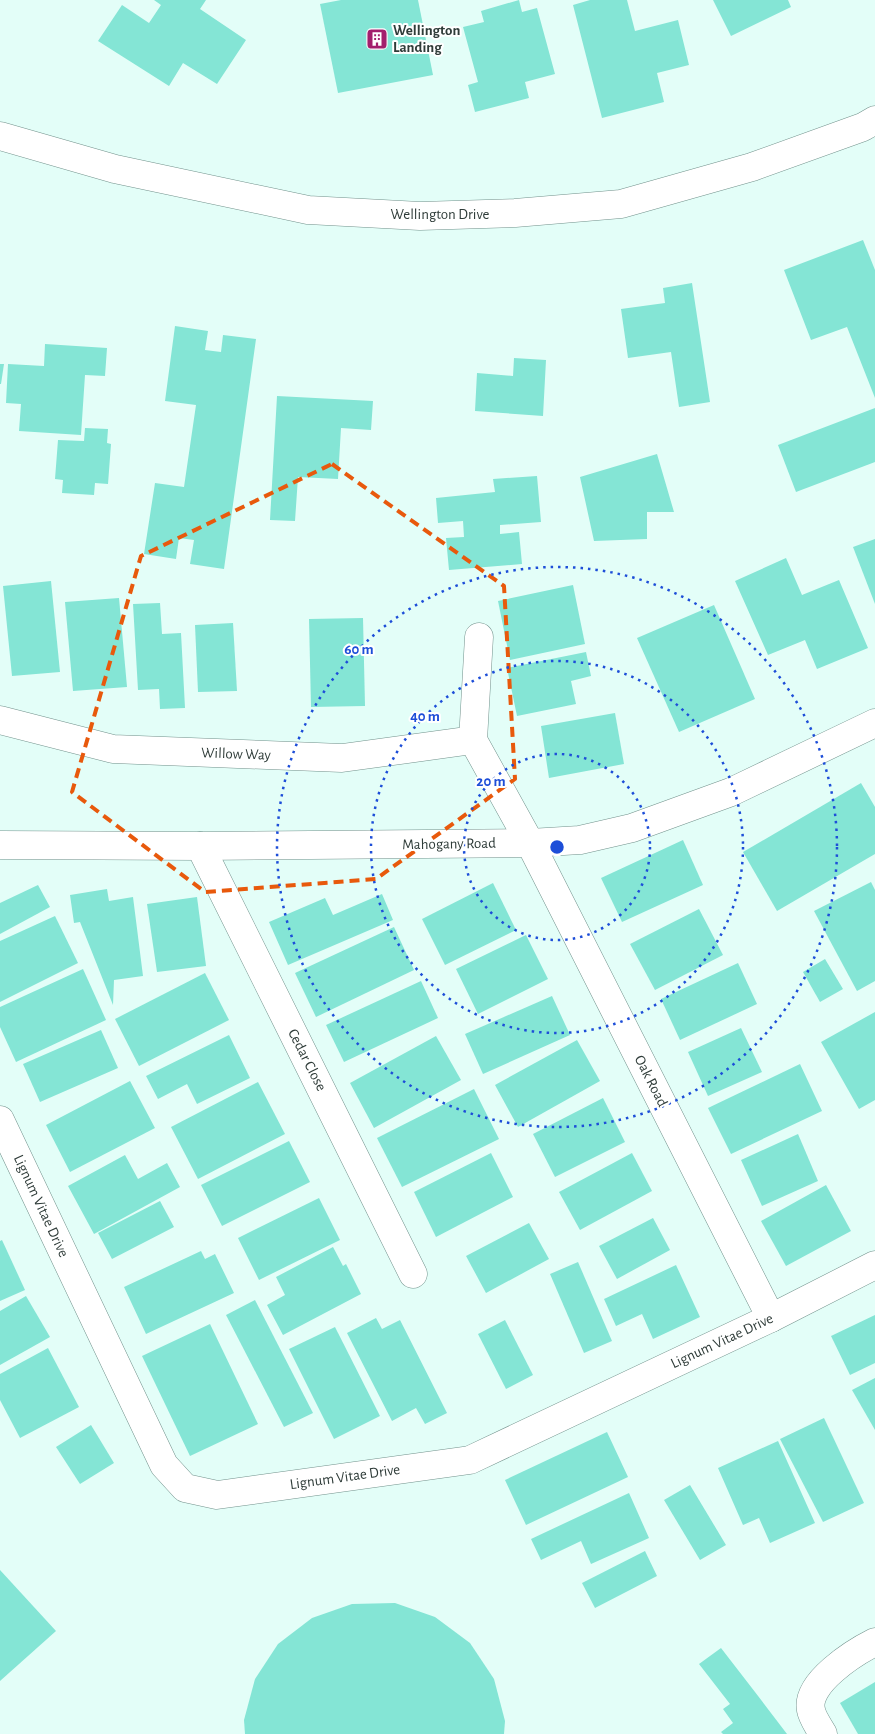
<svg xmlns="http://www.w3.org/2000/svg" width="875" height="1734" font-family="'Alegreya Sans',sans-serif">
<rect width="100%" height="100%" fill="#e3fef8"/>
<g fill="#84e5d5">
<path d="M154,0H206L200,9L246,40L217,84L183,63L169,86L98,41L122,5L149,23L161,5Z"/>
<path d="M341,0H418L433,75L338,93L320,4Z"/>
<path d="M519,0L522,12L537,8L555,74L525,82L529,98L475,112L468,85L478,82L463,27L484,22L481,11Z"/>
<path d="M590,0H627L635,31L678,20L689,65L657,73L664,102L602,118L573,5Z"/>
<path d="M713,0H788L791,7L731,36Z"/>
<path d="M863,240L875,270V398L847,327L811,340L784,270Z"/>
<path d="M692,283L710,402L679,407L671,352L628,358L621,309L665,303L663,288Z"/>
<path d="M175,326L208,331L205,350L221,352L223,335L256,339L224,569L190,564L194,540L179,538L176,559L144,554L155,483L184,487L196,405L165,401Z"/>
<path d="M45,344L107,348L105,376L85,375L81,435L19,431L21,404L6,403L8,364L44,366Z"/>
<path d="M514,358L546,360L543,416L475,411L477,373L513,376Z"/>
<path d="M0,364H4L1,384H0Z"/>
<path d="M277,396L373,401L371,430L341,428L338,479L298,477L295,521L270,520Z"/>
<path d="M875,408V462L796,492L778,445Z"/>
<path d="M85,428L108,429L107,443L111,444L108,484L95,483L94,495L62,493L63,480L55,479L58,440L84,441Z"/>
<path d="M657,454L674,512H647V539L594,541L580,477Z"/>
<path d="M537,476L541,522L500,525V534L519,532L522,564L449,570L446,538L464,537L463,521L438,523L436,498L495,492L493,479Z"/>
<path d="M875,539V604L853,547Z"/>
<path d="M786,558L802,595L839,580L868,648L817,669L805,640L768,655L735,581Z"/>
<path d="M51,581L60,672L12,676L3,586Z"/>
<path d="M573,585L585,644L510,660L498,601Z"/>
<path d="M119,598L127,687L73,691L65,602Z"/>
<path d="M160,603L162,634L181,633L185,708L160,709L159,689L138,690L133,604Z"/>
<path d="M714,605L755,699L679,732L637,638Z"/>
<path d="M363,618L365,706L311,707L309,619Z"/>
<path d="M233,623L237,691L198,692L195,625Z"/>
<path d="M586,652L591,676L571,681L576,704L517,716L507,668Z"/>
<path d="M615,713L624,764L549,778L541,726Z"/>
<path d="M861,783L875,807V854L777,911L743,852Z"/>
<path d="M683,840L703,885L622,922L601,878Z"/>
<path d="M871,882L875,890V981L857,991L814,911Z"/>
<path d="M493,883L516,930L445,965L422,919Z"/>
<path d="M38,885L50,907L0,934V903Z"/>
<path d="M107,889L109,901L133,897L143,976L114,980L113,1005L80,922L74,923L70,895Z"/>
<path d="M382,894L393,920L288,965L269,922L325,898L333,915Z"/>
<path d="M197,897L206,966L157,972L147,904Z"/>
<path d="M699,909L723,955L655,990L630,944Z"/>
<path d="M55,916L78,963L0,1002V941Z"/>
<path d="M394,927L414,970L316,1017L295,973Z"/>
<path d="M526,935L548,979L478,1014L456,969Z"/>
<path d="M825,959L843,989L820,1002L803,972Z"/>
<path d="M738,963L757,1004L680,1040L661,999Z"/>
<path d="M83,969L106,1020L16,1062L0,1027V1007Z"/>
<path d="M205,973L229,1020L139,1066L115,1019Z"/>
<path d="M421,981L438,1018L344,1062L326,1025Z"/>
<path d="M552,996L570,1035L483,1074L465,1034Z"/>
<path d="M875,1012V1100L859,1109L821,1042Z"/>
<path d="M741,1028L762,1072L708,1096L688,1052Z"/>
<path d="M101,1030L118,1068L40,1102L23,1064Z"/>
<path d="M229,1035L250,1078L197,1104L187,1084L158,1099L146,1076Z"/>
<path d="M436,1036L461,1080L374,1128L350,1083Z"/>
<path d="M577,1040L600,1081L518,1127L495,1085Z"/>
<path d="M800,1064L822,1111L731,1154L708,1108Z"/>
<path d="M130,1081L155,1128L70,1172L46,1125Z"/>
<path d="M258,1082L285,1134L198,1179L171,1127Z"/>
<path d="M474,1089L499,1139L402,1187L377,1138Z"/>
<path d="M603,1098L625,1142L555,1177L533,1134Z"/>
<path d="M798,1134L818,1181L762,1206L741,1160Z"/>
<path d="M289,1141L310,1182L222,1226L201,1185Z"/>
<path d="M491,1153L513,1197L436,1237L414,1192Z"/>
<path d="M632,1153L652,1191L580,1230L559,1192Z"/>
<path d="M125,1155L138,1179L167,1163L180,1187L94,1234L68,1186Z"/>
<path d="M826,1185L851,1231L786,1266L761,1221Z"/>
<path d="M319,1198L340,1240L259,1280L238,1238Z"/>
<path d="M160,1201L174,1227L112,1259L98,1233Z"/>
<path d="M653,1218L670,1250L617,1279L599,1246Z"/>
<path d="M529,1223L549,1259L486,1293L466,1256Z"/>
<path d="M2,1240L25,1290L0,1301V1241Z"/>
<path d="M333,1247L343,1266L346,1264L361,1294L283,1335L267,1305L285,1295L276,1277Z"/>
<path d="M201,1251L205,1259L215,1254L234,1293L146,1334L124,1287Z"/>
<path d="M578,1262L612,1341L584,1353L550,1274Z"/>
<path d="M676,1265L700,1317L653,1339L642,1314L616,1326L604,1299Z"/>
<path d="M26,1296L50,1337L0,1365V1311Z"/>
<path d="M255,1300L313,1413L284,1427L226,1315Z"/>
<path d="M875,1315V1363L850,1375L831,1336Z"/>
<path d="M376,1318L382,1329L400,1320L447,1413L425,1424L416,1408L392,1421L347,1333Z"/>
<path d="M505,1320L533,1375L506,1389L478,1334Z"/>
<path d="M210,1324L258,1424L190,1456L142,1356Z"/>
<path d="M335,1327L380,1416L334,1439L289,1349Z"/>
<path d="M48,1348L79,1407L20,1438L0,1400V1374Z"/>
<path d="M875,1378V1430L852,1390Z"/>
<path d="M824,1418L864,1503L823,1522L780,1439Z"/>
<path d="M91,1425L114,1463L80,1484L56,1447Z"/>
<path d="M607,1432L628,1477L526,1525L505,1480Z"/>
<path d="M778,1441L815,1523L770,1543L759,1518L743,1525L718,1468Z"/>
<path d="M690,1485L726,1545L700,1560L664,1500Z"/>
<path d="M629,1493L649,1538L591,1564L581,1541L541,1560L531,1539Z"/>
<path d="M645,1551L657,1576L595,1608L582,1583Z"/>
<path d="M0,1570L56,1631L0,1681Z"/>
<path d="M395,1603L435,1617L470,1643L494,1679L505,1721L504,1734H245L244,1720L255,1679L278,1644L312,1618L352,1604Z"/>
<path d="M721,1648L755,1692L787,1734H723L721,1732L733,1723L723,1709L730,1704L699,1664Z"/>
<path d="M875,1682V1734H858L840,1703Z"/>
</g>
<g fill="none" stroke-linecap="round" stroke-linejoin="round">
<g stroke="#72928c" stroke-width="29">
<g id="minor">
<path d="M0,136L115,169L308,210L420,216L515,213L621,204L752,167L863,127L875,120"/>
<path d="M479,637L473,740L530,843L771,1318"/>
<path d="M0,720L113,749L342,758L473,740"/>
<path d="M0,845L200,846L530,843L580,840L632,828L731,792L875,723"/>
<path d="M200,846L413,1274"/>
<path d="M0,1120L164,1465L185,1488L217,1495L470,1460L771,1318L875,1265"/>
<path d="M823,1734C819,1727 812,1717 811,1710C805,1683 855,1652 875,1642"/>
</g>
</g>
<use href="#minor" stroke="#fff" stroke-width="28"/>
</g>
<path fill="none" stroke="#e8590c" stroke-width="4" stroke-dasharray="10 6" stroke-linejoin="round" d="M332,464L504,586L515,779L376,879L205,892L72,792L141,556Z"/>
<g fill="none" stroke="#1d4ed8" stroke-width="2.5" stroke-dasharray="2.5 5">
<circle cx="557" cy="847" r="93"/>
<circle cx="557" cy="847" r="186"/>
<circle cx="557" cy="847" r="280"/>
</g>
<defs>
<g id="building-square" transform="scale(1.125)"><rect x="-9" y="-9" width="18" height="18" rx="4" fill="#a31f6d" stroke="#fff"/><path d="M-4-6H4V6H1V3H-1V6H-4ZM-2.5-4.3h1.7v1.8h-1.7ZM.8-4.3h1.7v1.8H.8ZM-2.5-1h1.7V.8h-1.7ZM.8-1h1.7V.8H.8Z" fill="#fff"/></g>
</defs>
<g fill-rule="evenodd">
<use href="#building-square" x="377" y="39"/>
</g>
<g text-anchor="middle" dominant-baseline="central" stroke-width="4" stroke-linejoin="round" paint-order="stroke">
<g font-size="15" font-weight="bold" fill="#2f3c39" stroke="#fff" text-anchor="start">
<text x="393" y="30">Wellington<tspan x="393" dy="17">Landing</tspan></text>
</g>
<g font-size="15" fill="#2f3c39" stroke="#fff">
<text x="440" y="214">Wellington Drive</text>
<text transform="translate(236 754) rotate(2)">Willow Way</text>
<text transform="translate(449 844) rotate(-1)">Mahogany Road</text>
<text transform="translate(307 1060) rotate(63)">Cedar Close</text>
<text transform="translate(651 1081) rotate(63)">Oak Road</text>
<text transform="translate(41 1206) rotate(65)">Lignum Vitae Drive</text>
<text transform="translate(722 1341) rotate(-25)">Lignum Vitae Drive</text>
<text transform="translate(345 1477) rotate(-8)">Lignum Vitae Drive</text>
</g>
</g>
<circle cx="557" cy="847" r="8" fill="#1d4ed8" stroke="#fff" stroke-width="2.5"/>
<g font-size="15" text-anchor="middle" font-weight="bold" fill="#1d4ed8" stroke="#fff" stroke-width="4" stroke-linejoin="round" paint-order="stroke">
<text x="359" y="654">60 m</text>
<text x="425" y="721">40 m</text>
<text x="491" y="786">20 m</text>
</g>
</svg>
